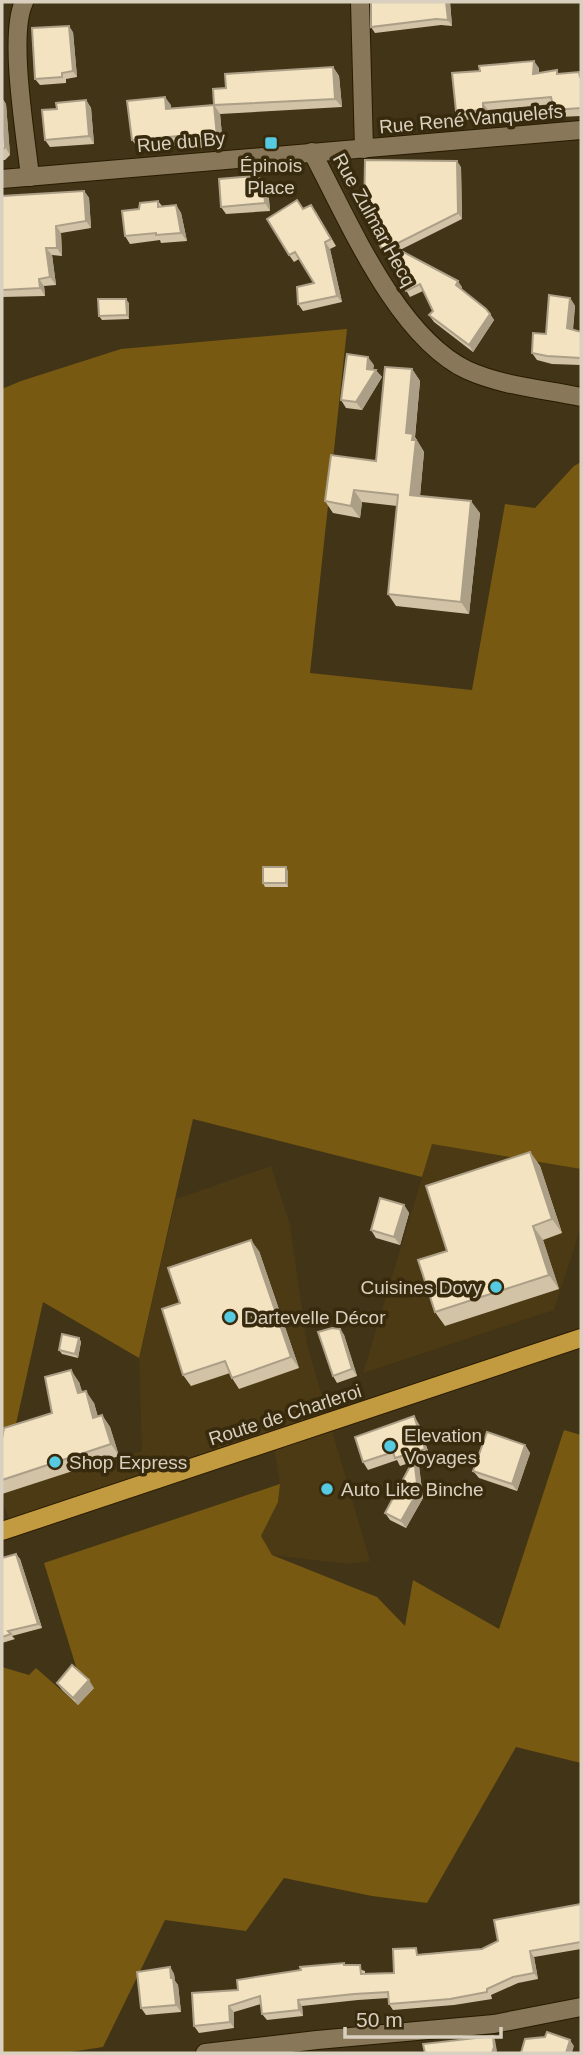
<svg xmlns="http://www.w3.org/2000/svg" width="583" height="2055" font-family="Arial,sans-serif">
<rect width="100%" height="100%" fill="#423417"/>
<g fill="#4c3a15">
<path d="M432,1144L581,1169V1227L554,1310L363,1373Z"/>
<path d="M271,1166L290,1225L307,1344L370,1561L348,1564L271,1555L261,1536L278,1502L280,1484L274,1446L15,1533L2,1501V1462L63,1442L73,1471L142,1451L139,1358L176,1199Z"/>
</g>
<g fill="#775911">
<path d="M347,329L310,673L472,690L505,504L535,508L574,466L581,462V1169L432,1144L422,1177L193,1119L139,1358L43,1302L8,1460L2,1462V389L21,381L121,349Z"/>
<path d="M564,1430L581,1435V1763L516,1747L427,1903L372,1896L284,1878L246,1931L165,1920L103,2047L63,2053H2V1667L29,1675L36,1668L78,1705L94,1688L78,1673L44,1563L280,1484L278,1502L261,1536L272,1555L377,1597L405,1626L413,1580L499,1629Z"/>
</g>
<g fill="none" stroke-linecap="round" stroke-linejoin="round">
<g stroke="#291b00" stroke-width="20">
<g id="minor">
<path d="M24,2C8,35 26,137 30,177"/>
<path d="M360,2L364,149"/>
<path d="M312,152C348,219 396,336 467,370C502,386 544,389 581,397"/>
<path d="M2,179L581,130"/>
<path d="M205,2053L317,2040L494,2024L581,2007"/>
</g>
</g>
<g stroke="#291b00" stroke-width="20">
<path id="major" d="M2,1531L581,1338"/>
</g>
<use href="#minor" stroke="#887859" stroke-width="18"/>
<use href="#major" stroke="#c29a3f" stroke-width="18"/>
</g>
<g fill="#d2c3a6">
<path d="M450,2L452,26L441,25L375,33L371,27Z"/>
<path d="M73,32L77,77L66,79V83L40,85L35,79Z"/>
<path d="M333,67L339,76L342,107L220,114L223,146L186,149L183,145L139,149L132,140L171,105V108L214,105L226,88Z"/>
<path d="M539,68V73L581,75V116L559,117L554,110L553,104L488,110V117L464,120L461,119L456,111Z"/>
<path d="M2,98L6,104L10,155L5,160H2Z"/>
<path d="M86,100L91,108L94,144L50,147L45,140Z"/>
<path d="M461,167L462,219L400,250L462,287L461,290L490,314L494,320L473,352L434,322L429,315L433,311L423,291L410,297L364,218Z"/>
<path d="M268,188L270,211L226,214L221,207Z"/>
<path d="M84,191L89,198L91,228L61,233L62,256L52,255L56,285L44,286L45,296L2,297V196Z"/>
<path d="M158,201L162,206L176,205L181,213L187,241L161,243L160,240L130,244L125,236L139,209Z"/>
<path d="M304,209L316,212L336,246L330,249L342,302L303,311L298,304L314,283L299,259L294,262L289,255Z"/>
<path d="M570,298L575,306L573,330L581,332V365L552,364L537,360L532,353L546,334Z"/>
<path d="M129,303V319L102,320L99,316Z"/>
<path d="M374,365L373,369L382,377L362,410L346,408L341,400Z"/>
<path d="M412,369L420,381L415,437L424,452L420,496L480,513L469,614L396,606L388,594L397,506L362,502L360,518L333,513L325,501L376,461Z"/>
<path d="M288,871V887H265L263,883Z"/>
<path d="M530,1152L540,1166L562,1233L543,1240L559,1289L445,1326L435,1312L447,1251Z"/>
<path d="M404,1205L409,1213L400,1245L376,1238L371,1230Z"/>
<path d="M259,1251L299,1368L239,1389L232,1378L230,1373L191,1386L183,1375L180,1303Z"/>
<path d="M340,1329L344,1335L357,1376L337,1383L333,1376Z"/>
<path d="M79,1338L81,1342L78,1358L62,1354L59,1350Z"/>
<path d="M79,1382L82,1392L94,1403L98,1417L102,1415L110,1427L119,1456L2,1494V1439L52,1413Z"/>
<path d="M419,1424L430,1457L415,1461L419,1466L423,1498L406,1528L390,1520L385,1513L412,1462L400,1466L397,1460L368,1470L363,1462Z"/>
<path d="M525,1445L530,1453L517,1491L479,1478L473,1471Z"/>
<path d="M16,1554L20,1559L42,1628L12,1636L15,1639L2,1643V1558Z"/>
<path d="M57,1683L94,1688L78,1705L62,1690Z"/>
<path d="M581,1904V1949L534,1957L538,1979L518,1983L491,1995L492,1999L454,2005L393,2010L389,2004L388,1998L358,2000L302,2006L303,2016L267,2020L262,2014L261,2004L234,2012V2028L199,2033L194,2026L238,1990L346,1965L365,1971V1974L394,1973L421,1954L482,1949Z"/>
<path d="M170,1967L174,1974L175,1981L178,1985L181,2012L146,2015L141,2008Z"/>
</g>
<g fill="#ab9f87">
<path d="M446,2H450L452,26L448,20Z"/>
<path d="M69,26L73,32L77,77L73,71Z"/>
<path d="M534,61L539,68L538,82L533,74Z"/>
<path d="M333,67L339,76L342,107L335,99Z"/>
<path d="M165,97L171,105L172,117L166,109Z"/>
<path d="M2,98L6,104L10,155L5,147L2,114Z"/>
<path d="M86,100L91,108L94,144L89,136Z"/>
<path d="M483,103L488,110V117L483,110Z"/>
<path d="M214,105L220,114L223,146L217,137Z"/>
<path d="M457,161L461,167L462,219L458,213Z"/>
<path d="M263,180L268,188L270,211L265,203Z"/>
<path d="M84,191L89,198L91,228L86,221Z"/>
<path d="M176,205L181,213L187,241L181,233Z"/>
<path d="M56,226L61,233L62,256L57,248Z"/>
<path d="M325,242L330,249L342,302L337,296Z"/>
<path d="M46,248L52,255L56,285L50,277Z"/>
<path d="M39,279L44,286L45,296L40,288Z"/>
<path d="M458,281L462,287L460,292L456,285Z"/>
<path d="M570,298L575,306L572,336L567,328Z"/>
<path d="M126,299L129,303V319L127,315Z"/>
<path d="M490,314L494,320L473,352L469,345Z"/>
<path d="M368,357L374,365L372,376L367,369Z"/>
<path d="M412,369L420,381L415,437L424,452L419,507L410,495L406,433Z"/>
<path d="M376,370L382,377L362,410L356,402Z"/>
<path d="M354,490L362,502L360,518L351,506Z"/>
<path d="M471,501L480,513L469,614L461,602Z"/>
<path d="M286,867L288,871V887L286,883Z"/>
<path d="M530,1152L540,1166L562,1233L552,1219Z"/>
<path d="M404,1205L409,1213L400,1245L394,1237Z"/>
<path d="M533,1226L543,1240L559,1289L549,1275Z"/>
<path d="M251,1240L259,1251L299,1368L291,1357Z"/>
<path d="M340,1329L344,1335L357,1376L352,1369Z"/>
<path d="M79,1338L81,1342L78,1358L75,1354Z"/>
<path d="M71,1370L79,1382L86,1404L78,1393Z"/>
<path d="M86,1391L94,1403L101,1429L93,1418Z"/>
<path d="M102,1415L110,1427L119,1456L111,1444Z"/>
<path d="M414,1416L419,1424L430,1457L425,1449Z"/>
<path d="M525,1445L530,1453L517,1491L512,1484Z"/>
<path d="M414,1459L419,1466L423,1498L406,1528L401,1521Z"/>
<path d="M16,1554L20,1559L42,1628L38,1624Z"/>
<path d="M89,1680L94,1688L78,1705L73,1698Z"/>
<path d="M530,1951L534,1957L538,1979L534,1973Z"/>
<path d="M170,1967L174,1974L175,1981L178,1985L181,2012L176,2005Z"/>
<path d="M298,2000L302,2006L303,2016L299,2010Z"/>
<path d="M229,2006L234,2012V2028L230,2022Z"/>
<path d="M493,2036L495,2040L497,2051L496,2053H492Z"/>
<path d="M570,2040L574,2046L572,2053H566Z"/>
</g>
<g fill="#f4e3c1" stroke="#ab9f87" stroke-width="2">
<path d="M371,2H446L448,20L436,19L371,27Z"/>
<path d="M69,26L73,71L62,73V77L35,79L32,28Z"/>
<path d="M534,61L533,74L557,70V74L579,72L580,77H581V108L554,110L551,97L483,103V110L459,112L456,111L452,73L480,71L479,66Z"/>
<path d="M333,67L335,99L214,105L217,137L180,140L179,136L132,140L127,101L165,97L166,109L214,105L213,89L226,88L225,74Z"/>
<path d="M86,100L89,136L45,140L42,110L57,109L56,103Z"/>
<path d="M2,114L5,147L2,150Z"/>
<path d="M365,160L457,161L458,213L392,246L458,281L456,285L486,309L490,314L469,345L429,315L433,311L420,284L406,291L364,218Z"/>
<path d="M254,176L263,180L265,203L221,207L219,179Z"/>
<path d="M84,191L86,221L56,226L57,248H46L50,277L39,279L40,288L2,290V196Z"/>
<path d="M297,200L303,209L311,205L331,239L325,242L337,296L298,304L297,287L314,283L295,252L289,255L267,219Z"/>
<path d="M158,201V207L176,205L181,233L156,235V233L125,236L122,211L139,209L140,203Z"/>
<path d="M549,295L570,298L567,328L581,332V358L547,356L532,353L533,333L546,334Z"/>
<path d="M98,299H126L127,315L99,316Z"/>
<path d="M347,354L368,357L367,369L376,370L356,402L341,400Z"/>
<path d="M385,367L412,369L406,433L413,434L412,440H416L410,495L471,501L461,602L388,594L398,495L354,490L351,506L325,501L331,455L376,461Z"/>
<rect x="263" y="867" width="23" height="16"/>
<path d="M530,1152L552,1219L533,1226L549,1275L435,1312L418,1260L447,1251L426,1186Z"/>
<path d="M380,1198L404,1205L394,1237L371,1230Z"/>
<path d="M251,1240L291,1357L232,1378L225,1361L183,1375L162,1309L180,1303L168,1268Z"/>
<path d="M332,1328L340,1329L352,1369L333,1376L318,1332Z"/>
<path d="M62,1334L79,1338L75,1354L59,1350Z"/>
<path d="M71,1370L78,1393L86,1391L93,1418L102,1415L111,1444L2,1480V1439L4,1428L52,1413L45,1377Z"/>
<path d="M414,1416L425,1449L395,1458L393,1452L363,1462L355,1437Z"/>
<path d="M487,1432L525,1445L512,1484L473,1471Z"/>
<path d="M414,1459L418,1491L401,1521L385,1513Z"/>
<path d="M16,1554L38,1624L8,1631L11,1634L2,1637V1558Z"/>
<path d="M72,1665L89,1680L73,1698L57,1683Z"/>
<path d="M581,1904V1942L530,1951L534,1973L513,1977L487,1989V1992L450,1999L389,2004L388,1992L354,1994L298,2000L299,2010L262,2014L260,1996L229,2006L230,2022L194,2026L192,1993L238,1990L237,1980L301,1970L300,1967L344,1963V1965H360L361,1974L394,1973L393,1949L416,1948L417,1955L482,1949L498,1941L494,1920Z"/>
<path d="M170,1967L171,1978H173L176,2005L141,2008L137,1972Z"/>
<path d="M547,2032L570,2040L566,2053H521L525,2039L545,2037Z"/>
<path d="M493,2036L494,2047L492,2053H425L423,2044Z"/>
</g>
<g fill="#55cae0" stroke="#382a0d" stroke-width="2.5">
<rect x="264" y="136" width="14" height="14" rx="3.5"/>
<circle cx="496" cy="1287" r="7"/>
<circle cx="230" cy="1317" r="7"/>
<circle cx="390" cy="1446" r="7"/>
<circle cx="55" cy="1462" r="7"/>
<circle cx="327" cy="1489" r="7"/>
</g>
<g text-anchor="middle" dominant-baseline="central" stroke-width="7" stroke-linejoin="round" paint-order="stroke">
<g font-size="19" fill="#d9d0c0" stroke="#382a0d">
<text transform="translate(471 119) rotate(-5)">Rue René Vanquelefs</text>
<text transform="translate(181 142) rotate(-5)">Rue du By</text>
<text transform="translate(374 220) rotate(61)">Rue Zulmar Hecq</text>
<text transform="translate(285 1415) rotate(-18)">Route de Charleroi</text>
</g>
<g font-size="19" fill="#d9d0c0" stroke="#382a0d" text-anchor="start">
<text x="271" y="165" text-anchor="middle">Épinois<tspan x="271" dy="22">Place</tspan></text>
<text x="482" y="1287" text-anchor="end">Cuisines Dovy</text>
<text x="244" y="1317">Dartevelle Décor</text>
<text x="404" y="1435">Elevation<tspan x="404" dy="22">Voyages</tspan></text>
<text x="69" y="1462">Shop Express</text>
<text x="341" y="1489">Auto Like Binche</text>
</g>
</g>
<rect width="583" height="2055" fill="none" stroke="#d9d0c0" stroke-width="7"/>
<path d="M345 2027v10h156v-10" fill="none" stroke="#d9d0c0" stroke-width="3.5"/>
<text x="356" y="2027" font-size="21" fill="#d9d0c0" stroke="#382a0d" stroke-width="5" paint-order="stroke">50 m</text>
</svg>
